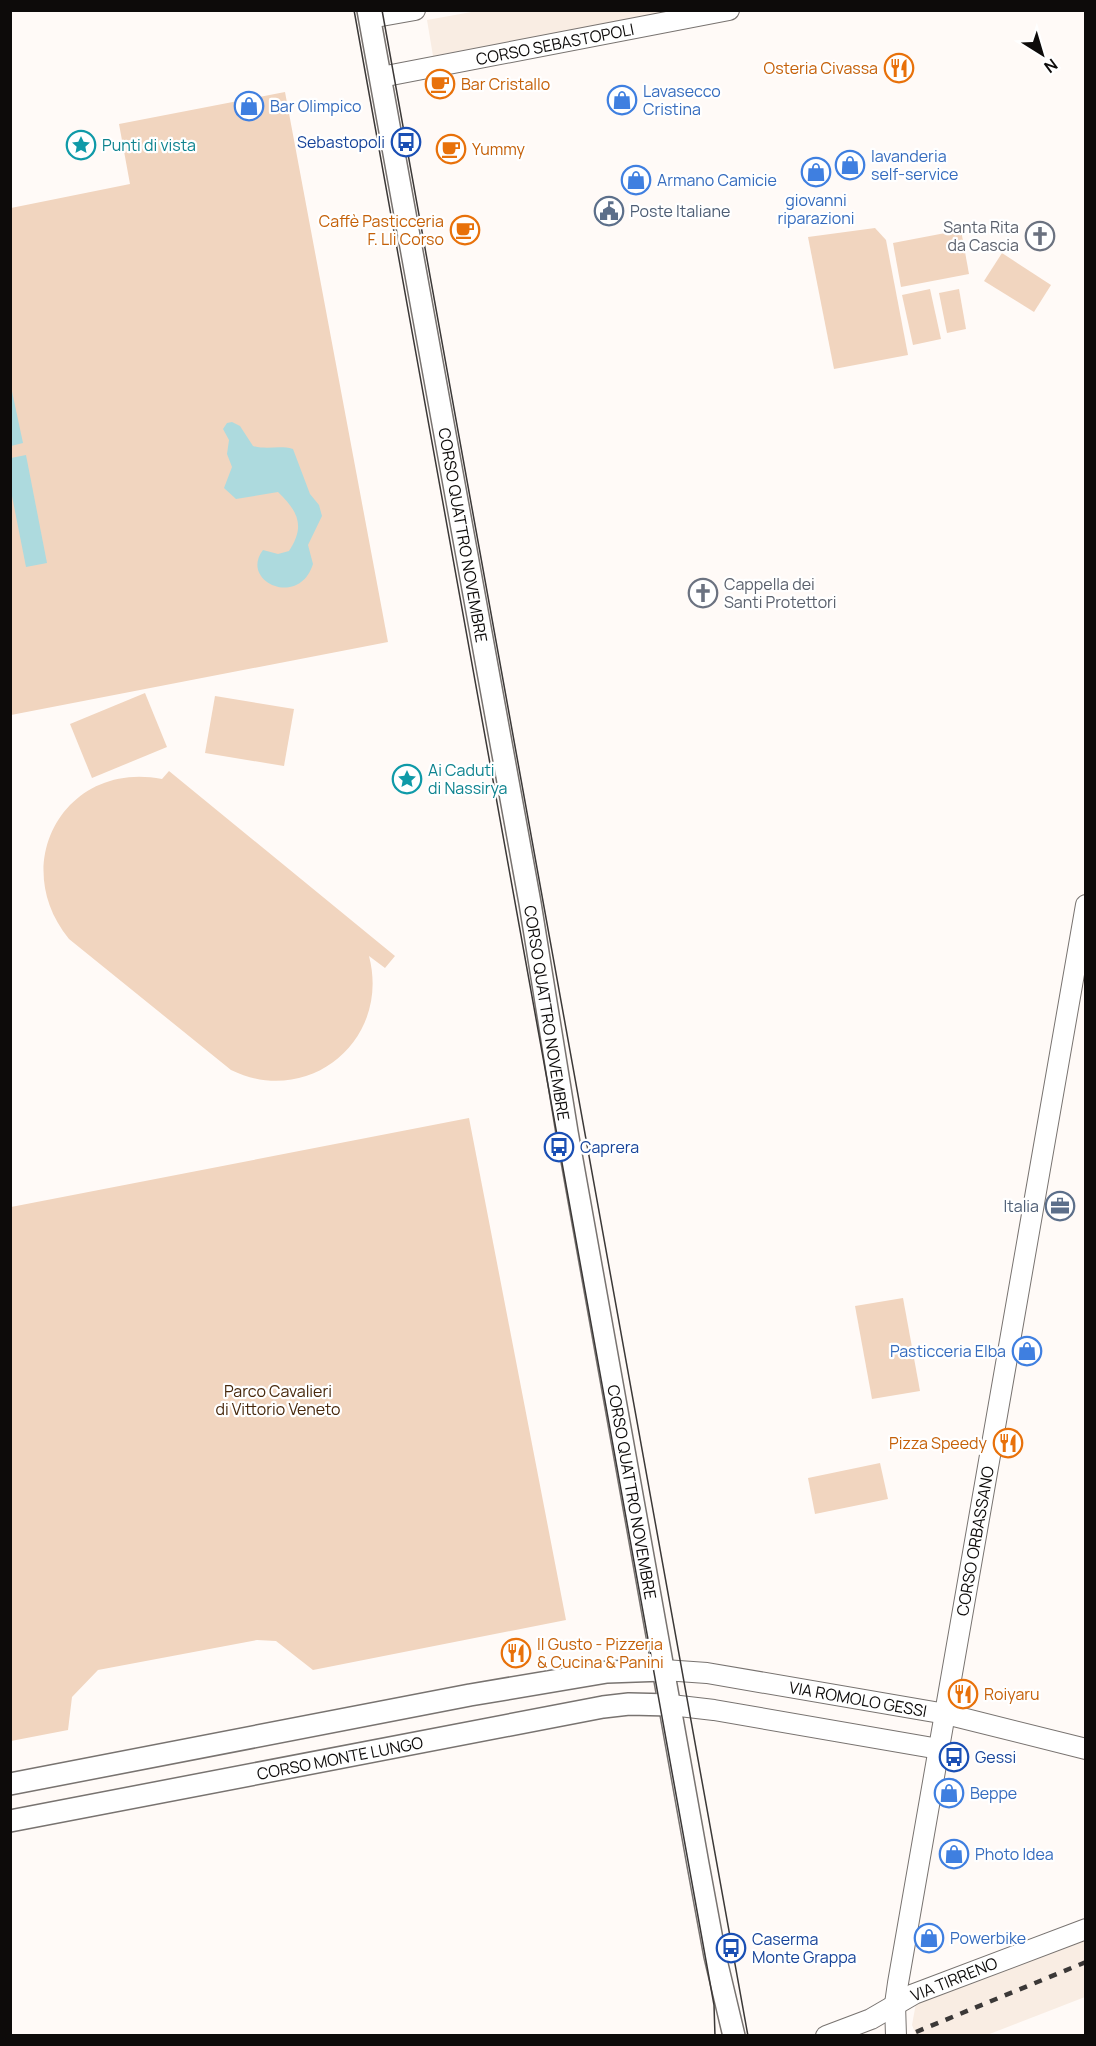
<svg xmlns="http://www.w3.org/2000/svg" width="1096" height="2046" font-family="Manrope,sans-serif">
<rect width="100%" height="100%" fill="#fffaf7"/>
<g fill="#f9ede3">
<path d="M477,11V10L671,11L433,56L427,20Z"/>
<path d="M1085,1937V1997L987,2035H916L912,2025L916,2003Z"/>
</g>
<g fill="#f1d5bf">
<path d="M285,92L388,642L11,715V208L130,184L119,124Z"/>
<path d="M875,228L886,240L908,355L834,369L808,237Z"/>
<path d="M961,230L969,274L901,287L893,243Z"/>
<path d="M1002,253L1051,285L1034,312L984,281Z"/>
<path d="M930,289L941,339L913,345L902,295Z"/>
<path d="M959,289L966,329L947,333L939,293Z"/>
<path d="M145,693L167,747L92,778L70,724Z"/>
<path d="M215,696L294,709L284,766L205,753Z"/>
<path d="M169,771L395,956L385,968L369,956C391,1040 309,1108 231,1070L69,939C7,863 66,760 162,779Z"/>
<path d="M469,1118L566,1620L313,1670L276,1641L257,1640L98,1670L72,1697L68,1730L11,1741V1207Z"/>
<path d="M903,1298L920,1391L872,1399L855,1306Z"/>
<path d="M880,1463L888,1499L815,1514L808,1478Z"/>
</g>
<g fill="#addade">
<path d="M10,382L23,443L11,446H10Z"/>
<path d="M232,422L240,426L253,446C268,450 279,445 293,449L310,494L319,505L322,516L308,545L313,564C299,609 239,581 263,550L278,554L289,551C305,527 299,512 278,492L236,499L224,488L232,467L227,454L229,440L223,429L227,423Z"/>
<path d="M26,455L47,563L26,567L11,491V458Z"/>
</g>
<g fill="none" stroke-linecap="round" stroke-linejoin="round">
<g stroke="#787370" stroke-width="22">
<g id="tertiary">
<path d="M370,18L415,10"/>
<path d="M381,77L729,10"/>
<path d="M664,1670L707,1673L946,1714L1086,1749"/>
<path d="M671,1705L714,1710L939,1749"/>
<path d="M826,2036L871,2019L914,1994L1086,1929"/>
<path d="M896,2036L895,2004L898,1983L1086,905"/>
</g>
</g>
<g stroke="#787370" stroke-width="24">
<g id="secondary">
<path d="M368,10L530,903L567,1132L698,1864L715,1956L734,2036"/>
<path d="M10,1784L470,1695L607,1672L664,1670"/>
<path d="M10,1821L603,1707L629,1704L671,1705"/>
</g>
</g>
<use href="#tertiary" stroke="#fff" stroke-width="20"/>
<use href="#secondary" stroke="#fff" stroke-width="21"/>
<g stroke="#3b3837" stroke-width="1.5">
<path d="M354,10L714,2005L715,2036"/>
<path d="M382,10L748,2036"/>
</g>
<path stroke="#3b3837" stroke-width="4.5" stroke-dasharray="8 8" stroke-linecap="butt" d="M916,2032L1086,1962"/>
</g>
<defs>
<g id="restaurant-ring" transform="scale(1.5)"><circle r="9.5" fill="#fff" stroke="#e8710a" stroke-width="1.5"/><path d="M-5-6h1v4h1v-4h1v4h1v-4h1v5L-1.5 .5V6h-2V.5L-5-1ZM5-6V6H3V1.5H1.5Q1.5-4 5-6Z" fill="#e8710a"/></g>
<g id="cafe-ring" transform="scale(1.5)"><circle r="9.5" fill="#fff" stroke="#e8710a" stroke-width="1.5"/><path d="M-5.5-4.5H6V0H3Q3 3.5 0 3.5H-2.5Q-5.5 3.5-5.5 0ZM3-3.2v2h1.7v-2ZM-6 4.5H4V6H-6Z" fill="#e8710a"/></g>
<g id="shop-ring" transform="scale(1.5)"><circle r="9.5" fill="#fff" stroke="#3f7fe0" stroke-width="1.5"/><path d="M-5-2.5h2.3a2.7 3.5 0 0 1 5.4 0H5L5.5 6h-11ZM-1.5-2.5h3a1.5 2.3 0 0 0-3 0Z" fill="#3f7fe0"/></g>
<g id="bus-ring" transform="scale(1.5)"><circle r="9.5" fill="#fff" stroke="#1a4fb4" stroke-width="1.5"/><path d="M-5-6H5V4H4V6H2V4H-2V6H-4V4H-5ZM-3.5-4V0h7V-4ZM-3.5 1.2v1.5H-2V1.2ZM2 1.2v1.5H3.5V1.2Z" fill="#1a4fb4"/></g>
<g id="sight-ring" transform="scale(1.5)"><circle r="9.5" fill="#fff" stroke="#0f9aa8" stroke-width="1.5"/><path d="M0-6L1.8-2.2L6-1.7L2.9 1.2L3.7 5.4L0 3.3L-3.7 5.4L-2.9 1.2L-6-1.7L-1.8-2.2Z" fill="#0f9aa8"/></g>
<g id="civic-ring" transform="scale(1.5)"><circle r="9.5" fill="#fff" stroke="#5c6f8a" stroke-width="1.5"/><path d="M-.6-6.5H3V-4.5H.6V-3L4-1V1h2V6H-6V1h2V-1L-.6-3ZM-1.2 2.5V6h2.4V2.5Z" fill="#5c6f8a"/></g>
<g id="church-ring" transform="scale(1.5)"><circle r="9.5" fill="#fff" stroke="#6b7280" stroke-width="1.5"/><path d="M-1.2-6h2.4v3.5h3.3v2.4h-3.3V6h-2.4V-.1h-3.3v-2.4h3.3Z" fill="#6b7280"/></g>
<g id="office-ring" transform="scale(1.5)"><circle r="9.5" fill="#fff" stroke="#5c6f8a" stroke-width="1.5"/><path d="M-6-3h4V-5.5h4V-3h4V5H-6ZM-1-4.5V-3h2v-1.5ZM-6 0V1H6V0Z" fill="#5c6f8a"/></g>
</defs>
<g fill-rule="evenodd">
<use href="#restaurant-ring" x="899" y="68"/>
<use href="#cafe-ring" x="440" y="84"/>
<use href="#shop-ring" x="622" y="100"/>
<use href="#shop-ring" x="249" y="106"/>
<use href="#bus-ring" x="406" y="142"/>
<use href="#sight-ring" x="81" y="145"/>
<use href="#cafe-ring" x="451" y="149"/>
<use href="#shop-ring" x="850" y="165"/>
<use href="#shop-ring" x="816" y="172"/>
<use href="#shop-ring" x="636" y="180"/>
<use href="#civic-ring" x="609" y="211"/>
<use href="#cafe-ring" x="465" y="230"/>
<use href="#church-ring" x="1040" y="236"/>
<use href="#church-ring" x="703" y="593"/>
<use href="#sight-ring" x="407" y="779"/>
<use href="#bus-ring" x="559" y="1147"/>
<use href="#office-ring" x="1060" y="1206"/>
<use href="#shop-ring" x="1027" y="1351"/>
<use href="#restaurant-ring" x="1008" y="1443"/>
<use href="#restaurant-ring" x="516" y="1653"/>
<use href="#restaurant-ring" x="963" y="1694"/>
<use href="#bus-ring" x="954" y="1757"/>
<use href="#shop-ring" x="949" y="1793"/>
<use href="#shop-ring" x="954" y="1854"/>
<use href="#shop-ring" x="929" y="1938"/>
<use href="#bus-ring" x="731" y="1948"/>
</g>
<g text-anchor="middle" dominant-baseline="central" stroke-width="4.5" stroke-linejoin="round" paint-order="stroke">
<g font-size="16" fill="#0d0b0a" stroke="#fff">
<text transform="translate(555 44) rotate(-11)">CORSO SEBASTOPOLI</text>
<text transform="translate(463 535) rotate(80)">CORSO QUATTRO NOVEMBRE</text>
<text transform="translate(547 1013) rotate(81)">CORSO QUATTRO NOVEMBRE</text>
<text transform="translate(632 1492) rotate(80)">CORSO QUATTRO NOVEMBRE</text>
<text transform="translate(975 1541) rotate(-80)">CORSO ORBASSANO</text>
<text transform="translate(858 1699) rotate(10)">VIA ROMOLO GESSI</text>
<text transform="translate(340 1758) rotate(-11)">CORSO MONTE LUNGO</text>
<text transform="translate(954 1979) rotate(-22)">VIA TIRRENO</text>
</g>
<g font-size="16" fill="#c56008" stroke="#fff" text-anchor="start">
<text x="878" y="68" text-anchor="end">Osteria Civassa</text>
<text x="461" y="84">Bar Cristallo</text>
<text x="472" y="149">Yummy</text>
<text x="444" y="221" text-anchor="end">Caffè Pasticceria<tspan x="444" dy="18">F. Lli Corso</tspan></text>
<text x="987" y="1443" text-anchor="end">Pizza Speedy</text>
<text x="537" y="1644">Il Gusto - Pizzeria<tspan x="537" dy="18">&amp; Cucina &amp; Panini</tspan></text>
<text x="984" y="1694">Roiyaru</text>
</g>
<g font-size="16" fill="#366cbe" stroke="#fff" text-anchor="start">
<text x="643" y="91">Lavasecco<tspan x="643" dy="18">Cristina</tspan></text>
<text x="270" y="106">Bar Olimpico</text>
<text x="871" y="156">lavanderia<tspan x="871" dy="18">self-service</tspan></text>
<text x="657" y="180">Armano Camicie</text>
<text x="816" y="200" text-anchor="middle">giovanni<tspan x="816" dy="18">riparazioni</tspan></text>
<text x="1006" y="1351" text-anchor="end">Pasticceria Elba</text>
<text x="970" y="1793">Beppe</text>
<text x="975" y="1854">Photo Idea</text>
<text x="950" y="1938">Powerbike</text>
</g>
<g font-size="16" fill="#164399" stroke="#fff" text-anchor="start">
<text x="385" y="142" text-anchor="end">Sebastopoli</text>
<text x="580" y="1147">Caprera</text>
<text x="975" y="1757">Gessi</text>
<text x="752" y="1939">Caserma<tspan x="752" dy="18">Monte Grappa</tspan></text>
</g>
<g font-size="16" fill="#0d838f" stroke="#fff" text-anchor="start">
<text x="102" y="145">Punti di vista</text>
<text x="428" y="770">Ai Caduti<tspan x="428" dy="18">di Nassirya</tspan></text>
</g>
<g font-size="16" fill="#4e5e75" stroke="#fff" text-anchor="start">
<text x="630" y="211">Poste Italiane</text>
<text x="1039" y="1206" text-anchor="end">Italia</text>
</g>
<g font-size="16" fill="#5b616d" stroke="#fff" text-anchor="end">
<text x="1019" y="227">Santa Rita<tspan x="1019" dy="18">da Cascia</tspan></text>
<text x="724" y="584" text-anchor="start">Cappella dei<tspan x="724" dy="18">Santi Protettori</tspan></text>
</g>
<g font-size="16" fill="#47280c" stroke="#fff">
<text x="278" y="1391">Parco Cavalieri<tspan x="278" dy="18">di Vittorio Veneto</tspan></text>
</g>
</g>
<rect width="1096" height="2046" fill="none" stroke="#0d0b0a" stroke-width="24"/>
<g transform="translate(1042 54) rotate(143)" stroke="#ffffff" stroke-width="4.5" paint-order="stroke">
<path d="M0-4.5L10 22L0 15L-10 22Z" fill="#0d0b0a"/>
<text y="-9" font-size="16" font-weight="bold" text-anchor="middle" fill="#0d0b0a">N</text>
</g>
</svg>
